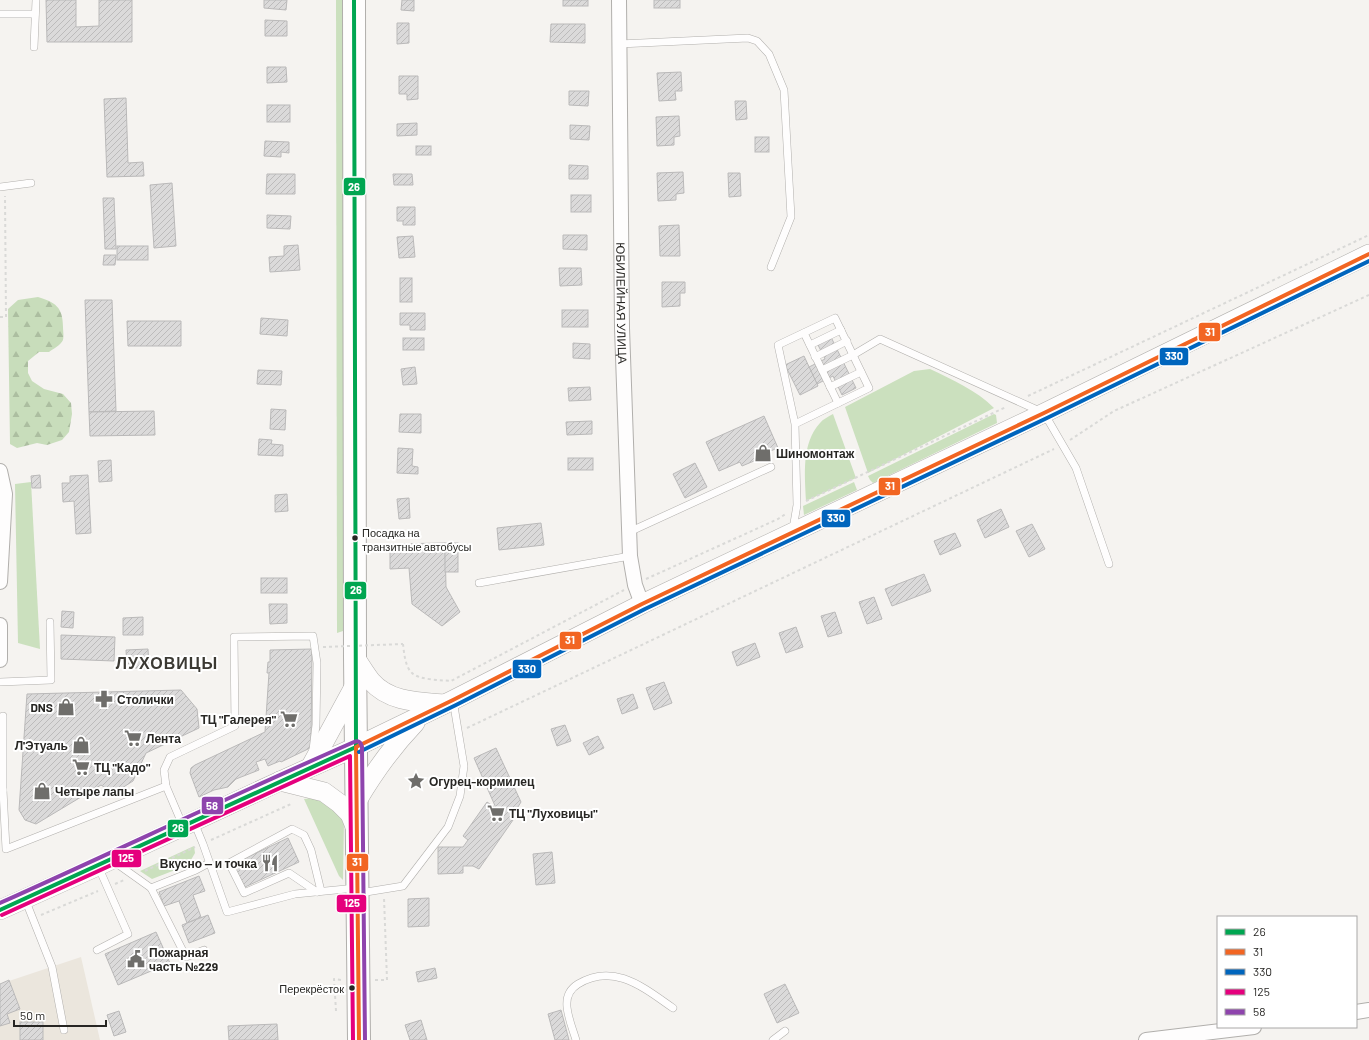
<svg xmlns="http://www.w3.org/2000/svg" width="1369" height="1040" font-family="Barlow,sans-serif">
<defs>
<pattern id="forest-firs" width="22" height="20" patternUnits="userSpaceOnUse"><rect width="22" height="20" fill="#c8ddbb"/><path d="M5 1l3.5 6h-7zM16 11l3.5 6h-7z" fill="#acbea0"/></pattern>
<pattern id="building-hatch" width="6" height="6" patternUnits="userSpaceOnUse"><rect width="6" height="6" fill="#dbdada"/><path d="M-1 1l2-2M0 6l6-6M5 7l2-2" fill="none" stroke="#bcbbbb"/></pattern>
</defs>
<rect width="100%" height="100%" fill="#f5f3f0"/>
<path fill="#ebe6dd" d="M81,957L100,1040H43V1022H20V1040H0V984Z"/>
<g fill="#cbe0be">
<path d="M336,0H346V630L337,633Z"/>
<path d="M930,369C953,380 976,390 994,408L868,473L845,407L914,371Z"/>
<path d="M833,414L856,478L806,501C805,475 801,444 820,423C823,419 828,417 833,414Z"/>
<path d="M994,414L996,415L997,423L873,483L870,480L868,476Z"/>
<path d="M31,482L40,649L18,643L15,484Z"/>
<path d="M854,482L857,490L804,515L803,506Z"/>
<path d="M320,797L344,820L343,880L339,876L304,799Z"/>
<path d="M194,846L195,853L188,865L152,879L140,871Z"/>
</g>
<path fill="url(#forest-firs)" d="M38,297C55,302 63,307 63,327C63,330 64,336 63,340C61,345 53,349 49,352H39L28,361V373L32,381L44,389L63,394L71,403L72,414L69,432L62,440L47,445L37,443L17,448L10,444L8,309L18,300Z"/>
<g fill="url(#building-hatch)" stroke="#bab9b9">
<path d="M46,0H76V27L99,26V0H132V42H47Z"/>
<path d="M264,0H287L286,10L264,8Z"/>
<path d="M402,0H414V11L401,10Z"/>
<rect x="563" y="0" width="25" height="6"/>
<rect x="654" y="0" width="26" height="8"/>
<path d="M265,20L287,21V36H265Z"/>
<path d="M397,23H409V43L397,44Z"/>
<path d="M551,24H585V43L550,42Z"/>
<path d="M267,67H286L287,82L267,83Z"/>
<path d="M681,72L682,91H675L676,100L659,101L657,73Z"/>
<path d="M399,76H418V99L407,100V94H399Z"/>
<path d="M569,91H589L588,106L569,105Z"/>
<path d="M126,98L128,163L143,162L144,176L107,177L104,99Z"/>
<path d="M735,101H746L747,119L736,120Z"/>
<rect x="267" y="105" width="23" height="17"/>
<path d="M679,116L680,136L674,137V145L657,146L656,117Z"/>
<path d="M417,123V135L397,136V124Z"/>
<path d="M570,125L590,126L589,140L570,139Z"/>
<rect x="755" y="137" width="14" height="15"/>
<path d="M265,141L289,142V153L281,152V157L264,156Z"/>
<rect x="416" y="146" width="15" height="9"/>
<path d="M569,165L588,166V179H569Z"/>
<path d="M683,172L684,193L676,194V200L658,201L657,173Z"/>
<path d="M728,173H740L741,196L729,197Z"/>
<path d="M267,174H295V194H266Z"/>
<path d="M393,174H412L413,185H394Z"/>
<path d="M172,183L176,246L154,248L150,185Z"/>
<rect x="571" y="195" width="20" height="17"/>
<path d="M103,198H114L116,249H105Z"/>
<path d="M397,207H415V225H403V221H397Z"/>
<path d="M267,215L291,216L290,229L267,228Z"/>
<path d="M679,225L680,256H660L659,226Z"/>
<path d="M563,235H587V250L563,249Z"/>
<path d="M413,236L415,257L399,258L397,237Z"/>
<path d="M298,245L300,270L270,272L269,257L284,256V246Z"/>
<rect x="117" y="246" width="31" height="14"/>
<path d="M104,255H116L115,265H103Z"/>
<path d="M559,268H581L582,285L560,286Z"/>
<rect x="400" y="278" width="12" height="24"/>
<path d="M662,282H685V293H680V306L662,307Z"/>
<path d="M85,300H112L116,411L89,412Z"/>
<rect x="562" y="310" width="26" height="17"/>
<path d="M400,313H425V330H410V325H400Z"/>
<path d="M261,318L288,320L287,336L260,334Z"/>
<path d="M127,321H181V346H128Z"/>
<path d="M829,333L856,388L842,395L833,376L817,384L809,367L825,359L815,339Z"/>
<rect x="403" y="338" width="21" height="12"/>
<path d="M573,343L590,344V359L573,358Z"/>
<path d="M804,356L818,386L800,395L785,365Z"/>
<path d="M415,367L417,384L403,385L401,369Z"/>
<path d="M258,370L282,371L281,385L257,384Z"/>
<path d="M590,387L591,400L569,401L568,388Z"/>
<path d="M271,409L286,410L285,430L270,429Z"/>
<path d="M154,411L155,435L90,436L89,412Z"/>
<path d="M400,414H421V433L399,432Z"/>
<path d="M764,416L778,448L765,453L766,456L742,466L740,462L719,471L706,442Z"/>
<path d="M592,421V434L567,435L566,422Z"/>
<path d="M259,439L272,440L271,444L283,445V456L258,455Z"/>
<path d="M398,448L413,449L412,466L418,467V474L397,473Z"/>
<rect x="568" y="458" width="25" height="12"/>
<path d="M111,460L112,481L99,482L98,461Z"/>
<path d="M695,463L707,487L685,498L673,474Z"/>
<path d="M40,475L41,488H32L31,476Z"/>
<path d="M88,475L91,533L76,534L74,501L63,502L62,483H70V476Z"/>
<path d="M287,494L288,511L275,512V495Z"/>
<path d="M409,498L410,518L399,519L397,499Z"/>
<path d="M1001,509L1009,527L985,538L977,520Z"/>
<path d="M541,523L544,545L499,550L497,528Z"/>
<path d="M1032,524L1045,549L1029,557L1016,531Z"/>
<path d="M955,533L961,546L940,555L934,541Z"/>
<path d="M445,543L446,587L460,612L442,626L412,604L409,568L390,569V544Z"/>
<rect x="445" y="543" width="13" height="29"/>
<path d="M924,574L931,591L892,606L885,589Z"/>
<rect x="261" y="578" width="26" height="15"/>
<path d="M874,597L882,619L867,624L859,602Z"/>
<path d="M269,604H287V623L270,624Z"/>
<path d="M62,611L74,612L73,628L61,627Z"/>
<path d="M835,612L842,633L828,637L821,616Z"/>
<path d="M143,617V635H123V618Z"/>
<path d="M796,627L803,647L786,653L779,633Z"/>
<path d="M61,635L115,637L114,661L61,659Z"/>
<path d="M755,643L760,657L737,666L732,652Z"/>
<path d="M148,649L149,668H127L126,650Z"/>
<path d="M312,649L311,745L308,749L281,762L280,761L268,766L265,759L256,762L259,770L236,779L228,787L214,790L199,797L190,773L191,768L195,765L265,732L269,673H267L268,662H270V650Z"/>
<path d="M664,682L672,703L654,710L646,688Z"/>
<path d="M181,690L197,709L199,728L146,753L133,781L122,788L107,789L101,785L36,824L25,820L19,810L27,694Z"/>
<path d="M633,694L638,708L622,714L617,699Z"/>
<path d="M565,725L571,741L557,746L551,729Z"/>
<path d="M598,736L604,748L589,755L583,743Z"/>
<path d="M496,748L521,802L511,818L513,820L479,869L473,866H463V873L438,874V847H463L468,840L463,836L487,802L496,808L474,758Z"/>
<path d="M288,838L299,862L245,887L233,864Z"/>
<path d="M552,852L555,883L536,885L533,854Z"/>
<path d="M199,876L205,891L193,895L201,917L187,923L179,901L164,906L159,892Z"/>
<path d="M429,898V926L408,927V899Z"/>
<path d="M208,915L215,933L189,943L182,925Z"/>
<path d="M156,932L170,963L118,985L105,954Z"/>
<path d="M435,968L437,978L418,982L416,972Z"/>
<path d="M9,980L20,1009L7,1014L10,1023L0,1026V984Z"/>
<path d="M785,984L799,1013L777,1023L764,994Z"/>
<path d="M561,1010L569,1040H555L548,1014Z"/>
<path d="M119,1011L126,1032L114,1036L107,1015Z"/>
<path d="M421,1020L427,1040H410L405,1025Z"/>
<rect x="20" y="1022" width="23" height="18"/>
<path d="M277,1024L278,1040H229L228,1026Z"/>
</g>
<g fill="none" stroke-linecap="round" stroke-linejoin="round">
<g stroke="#b1afac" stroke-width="8">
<g id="service">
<path d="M0,14H35"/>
<path d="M619,44L748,38L757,41L769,54L784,90L791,217L771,267"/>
<path d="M34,47L36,0"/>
<path d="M0,187L31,183"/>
<path d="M804,333L838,403"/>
<path d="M810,345L841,330"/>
<path d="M815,357L847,341"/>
<path d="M822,370L853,355L880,339L1044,413L1076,468L1109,564"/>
<path d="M830,387L861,372"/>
<path d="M793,529L797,505L795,424L778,345L835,318L869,388L795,424"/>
<path d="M629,532L771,467"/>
<path d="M479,583L630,556"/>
<path d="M0,682L51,680L50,622"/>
<path d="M3,716V790"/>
<path d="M166,786L164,770L170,757L235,726L234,637L313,636L317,663L316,725L313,750"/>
<path d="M0,790H3L6,849L166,786L183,826"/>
<path d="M194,822L203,844L227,912L295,894L356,888"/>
<path d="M113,861L151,888L196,870L209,863"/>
<path d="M151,888L186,957L204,950"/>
<path d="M317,892L289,873L244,893L229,863L292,829L304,835L311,850L321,891"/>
<path d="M360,893L403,886L448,827L460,796L464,766L453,700"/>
<path d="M25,899L52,967L64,1030"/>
<path d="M97,950L128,934L98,866"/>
<path d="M576,1040C573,1030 568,1018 567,1007C566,997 570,989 578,984C614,962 644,988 673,1008"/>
<path d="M773,1040L785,1031"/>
</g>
</g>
<g stroke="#b1afac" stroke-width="16">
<g id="minor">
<path id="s1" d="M619,0L622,328L630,556L635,585L642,604"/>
<path d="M0,471L5,494L0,582"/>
<path d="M0,625V660"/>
<path d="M1356,1012L1369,1010"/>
<path d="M1146,1040L1254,1027"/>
</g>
</g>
<g stroke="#b1afac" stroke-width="20">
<g id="secondary">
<path d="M355,657C360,665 365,673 371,681C389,702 418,702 444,704"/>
<path d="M311,766L355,685"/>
<path d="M280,781L324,792L339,803L350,814L356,829"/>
<path d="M357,801C374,772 392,747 415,723"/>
<path d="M0,910L98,866L280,781L356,747L453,700L642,604L1044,413L1369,254"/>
</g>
</g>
<g stroke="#b1afac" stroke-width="24">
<path id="trunk" d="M354,0L355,657L359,1040"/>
</g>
<g stroke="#d9d9d7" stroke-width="2" stroke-dasharray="3 3" stroke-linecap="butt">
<path d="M0,317H6L5,196"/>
<path d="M1028,396L1369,235"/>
<path d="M1070,440L1114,411L1369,295"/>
<path d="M806,501L1006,407"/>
<path d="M646,579L778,519L787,513"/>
<path d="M403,644C404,652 405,667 412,673C419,680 441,680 451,681L624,590"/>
<path d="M467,728L1054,449"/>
<path d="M211,840L291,804"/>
<path d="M145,871L195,847"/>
<path d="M115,884L124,880"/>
<path d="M41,915L98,891"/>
<path d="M375,980H387L384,898"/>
<path d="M336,1011L334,979L341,980"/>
</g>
<use href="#service" stroke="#fefdfd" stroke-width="7"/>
<use href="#minor" stroke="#fefdfd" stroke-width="14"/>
<use href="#secondary" stroke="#fefdfd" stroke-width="19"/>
<use href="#trunk" stroke="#fefdfd" stroke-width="22"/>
<path stroke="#d9d9d7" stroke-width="2" stroke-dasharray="3 3" stroke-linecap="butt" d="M323,647L403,644"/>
<g stroke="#fff" stroke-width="7">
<g id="bus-1">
<path d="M354,0L356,747"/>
<path d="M0,910L356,747"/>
</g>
</g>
<g stroke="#fff" stroke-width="7">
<path id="bus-2" d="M359,1040L356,747L453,700L642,604L1044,413L1369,254"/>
</g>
<g stroke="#fff" stroke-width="7">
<path id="bus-3" d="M359,752L456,705L645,609L1047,418L1369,261"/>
</g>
<g stroke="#fff" stroke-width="7">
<path id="bus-4" d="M2,915L350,756L353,1040"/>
</g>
<g stroke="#fff" stroke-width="7">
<path id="bus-5" d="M0,903C118,850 235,794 354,742C358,740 361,742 362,747L365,1040"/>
</g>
<use href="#bus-1" stroke="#00a651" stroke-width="4"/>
<use href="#bus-2" stroke="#f26522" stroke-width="4"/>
<use href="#bus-3" stroke="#0065bd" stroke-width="4"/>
<use href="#bus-4" stroke="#e5007d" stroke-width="4"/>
<use href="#bus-5" stroke="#8e44ad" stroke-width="4"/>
</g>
<defs>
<g id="shop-bare" transform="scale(1.38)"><path d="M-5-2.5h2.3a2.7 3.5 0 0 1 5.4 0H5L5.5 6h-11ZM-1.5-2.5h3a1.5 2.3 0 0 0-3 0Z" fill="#6f6e6b" stroke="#fff" stroke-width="2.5" paint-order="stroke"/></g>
<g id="pharmacy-bare" transform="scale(1.38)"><path d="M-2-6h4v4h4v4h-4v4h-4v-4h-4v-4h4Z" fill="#6f6e6b" stroke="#fff" stroke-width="2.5" paint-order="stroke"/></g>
<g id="supermarket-bare" transform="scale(1.38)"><path d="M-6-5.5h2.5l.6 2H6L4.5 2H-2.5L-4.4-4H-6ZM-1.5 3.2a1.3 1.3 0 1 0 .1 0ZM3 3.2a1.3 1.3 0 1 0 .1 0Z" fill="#6f6e6b" stroke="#fff" stroke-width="2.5" paint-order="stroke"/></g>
<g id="sight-bare" transform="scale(1.38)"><path d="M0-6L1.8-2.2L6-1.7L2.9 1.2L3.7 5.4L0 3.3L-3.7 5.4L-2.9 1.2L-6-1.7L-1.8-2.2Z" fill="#6f6e6b" stroke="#fff" stroke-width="2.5" paint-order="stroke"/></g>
<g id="restaurant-bare" transform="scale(1.38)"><path d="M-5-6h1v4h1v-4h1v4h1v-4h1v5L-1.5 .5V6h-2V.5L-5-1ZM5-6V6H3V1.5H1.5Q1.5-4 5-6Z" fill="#6f6e6b" stroke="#fff" stroke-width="2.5" paint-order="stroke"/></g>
<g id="civic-bare" transform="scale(1.38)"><path d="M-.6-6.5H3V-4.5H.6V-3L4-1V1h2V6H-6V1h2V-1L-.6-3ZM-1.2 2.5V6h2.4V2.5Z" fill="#6f6e6b" stroke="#fff" stroke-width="2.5" paint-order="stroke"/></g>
</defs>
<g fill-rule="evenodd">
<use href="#shop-bare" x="763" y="453"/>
<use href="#pharmacy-bare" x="104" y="699"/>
<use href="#shop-bare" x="66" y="707"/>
<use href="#supermarket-bare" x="289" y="719"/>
<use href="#supermarket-bare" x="133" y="738"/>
<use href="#shop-bare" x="81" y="745"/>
<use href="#supermarket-bare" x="81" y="767"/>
<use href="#sight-bare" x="416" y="781"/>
<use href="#shop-bare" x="42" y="791"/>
<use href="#supermarket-bare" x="496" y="813"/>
<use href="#restaurant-bare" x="270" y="863"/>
<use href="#civic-bare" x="136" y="959"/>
</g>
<g fill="#272623" stroke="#fff" stroke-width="1.5">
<circle cx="355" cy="538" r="3.5"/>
<circle cx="352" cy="988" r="3.5"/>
</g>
<g text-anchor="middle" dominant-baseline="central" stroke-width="4" stroke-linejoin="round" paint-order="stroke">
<g font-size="11" fill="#272623" stroke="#fff" text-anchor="start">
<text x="362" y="532">Посадка на<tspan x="362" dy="14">транзитные автобусы</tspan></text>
<text x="344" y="988" text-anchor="end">Перекрёсток</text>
</g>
<g font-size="12" fill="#272623" stroke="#fff">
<text stroke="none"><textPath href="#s1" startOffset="303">ЮБИЛЕЙНАЯ УЛИЦА</textPath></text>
</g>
<g font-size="12" font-weight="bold" fill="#272623" stroke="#fff" text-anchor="start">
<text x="776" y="453">Шиномонтаж</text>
<text x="117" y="699">Столички</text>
<text x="53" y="707" text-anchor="end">DNS</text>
<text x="276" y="719" text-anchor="end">ТЦ "Галерея"</text>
<text x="146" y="738">Лента</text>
<text x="68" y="745" text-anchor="end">Л'Этуаль</text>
<text x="94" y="767">ТЦ "Кадо"</text>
<text x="429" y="781">Огурец-кормилец</text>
<text x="55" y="791">Четыре лапы</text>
<text x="509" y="813">ТЦ "Луховицы"</text>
<text x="257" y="863" text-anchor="end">Вкусно — и точка</text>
<text x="149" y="952">Пожарная<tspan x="149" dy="14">часть №229</tspan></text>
</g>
<g font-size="16" font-weight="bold" letter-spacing="1" fill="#3b3933" stroke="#fff">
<text x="167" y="662">ЛУХОВИЦЫ</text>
</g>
</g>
<g stroke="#fff" stroke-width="1.5">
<rect x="343" y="177" width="23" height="19" rx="4" fill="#00a651"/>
<rect x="1198" y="322" width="23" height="20" rx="4" fill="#f26522"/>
<rect x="1159" y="347" width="30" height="19" rx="4" fill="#0065bd"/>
<rect x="878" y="477" width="23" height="19" rx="4" fill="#f26522"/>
<rect x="821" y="509" width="30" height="19" rx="4" fill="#0065bd"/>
<rect x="344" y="581" width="23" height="19" rx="4" fill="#00a651"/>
<rect x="559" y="631" width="23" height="19" rx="4" fill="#f26522"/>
<rect x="512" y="659" width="30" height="20" rx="4" fill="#0065bd"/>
<rect x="201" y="796" width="23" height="19" rx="4" fill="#8e44ad"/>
<rect x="167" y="819" width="22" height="19" rx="4" fill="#00a651"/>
<rect x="111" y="849" width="31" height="19" rx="4" fill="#e5007d"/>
<rect x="346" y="853" width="23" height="19" rx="4" fill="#f26522"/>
<rect x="336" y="894" width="31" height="19" rx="4" fill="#e5007d"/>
</g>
<g font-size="11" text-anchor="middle" font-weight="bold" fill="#fff">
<text x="354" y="191">26</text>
<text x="1210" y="336">31</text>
<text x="1174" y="360">330</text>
<text x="890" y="490">31</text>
<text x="836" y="522">330</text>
<text x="356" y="594">26</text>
<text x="570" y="644">31</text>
<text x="527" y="673">330</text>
<text x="212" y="810">58</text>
<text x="178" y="832">26</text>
<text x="126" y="862">125</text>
<text x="357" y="866">31</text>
<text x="352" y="907">125</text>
</g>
<rect x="1217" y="916" width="140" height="112" fill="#ffffff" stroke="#a9a8a7"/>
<rect x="1225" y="929" width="20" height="6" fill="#00a651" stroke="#a9a8a7"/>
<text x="1253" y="936" font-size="12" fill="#272623">26</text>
<rect x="1225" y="949" width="20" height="6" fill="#f26522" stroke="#a9a8a7"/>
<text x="1253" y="956" font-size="12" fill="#272623">31</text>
<rect x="1225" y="969" width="20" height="6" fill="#0065bd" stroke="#a9a8a7"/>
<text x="1253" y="976" font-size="12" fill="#272623">330</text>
<rect x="1225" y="989" width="20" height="6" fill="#e5007d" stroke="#a9a8a7"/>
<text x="1253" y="996" font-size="12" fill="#272623">125</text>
<rect x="1225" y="1009" width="20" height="6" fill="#8e44ad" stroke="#a9a8a7"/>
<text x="1253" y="1016" font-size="12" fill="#272623">58</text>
<path d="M14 1020v6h92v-6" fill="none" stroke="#272623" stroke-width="2"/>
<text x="20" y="1020" font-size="12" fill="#272623" stroke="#ffffff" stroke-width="3" paint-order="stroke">50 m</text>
</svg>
